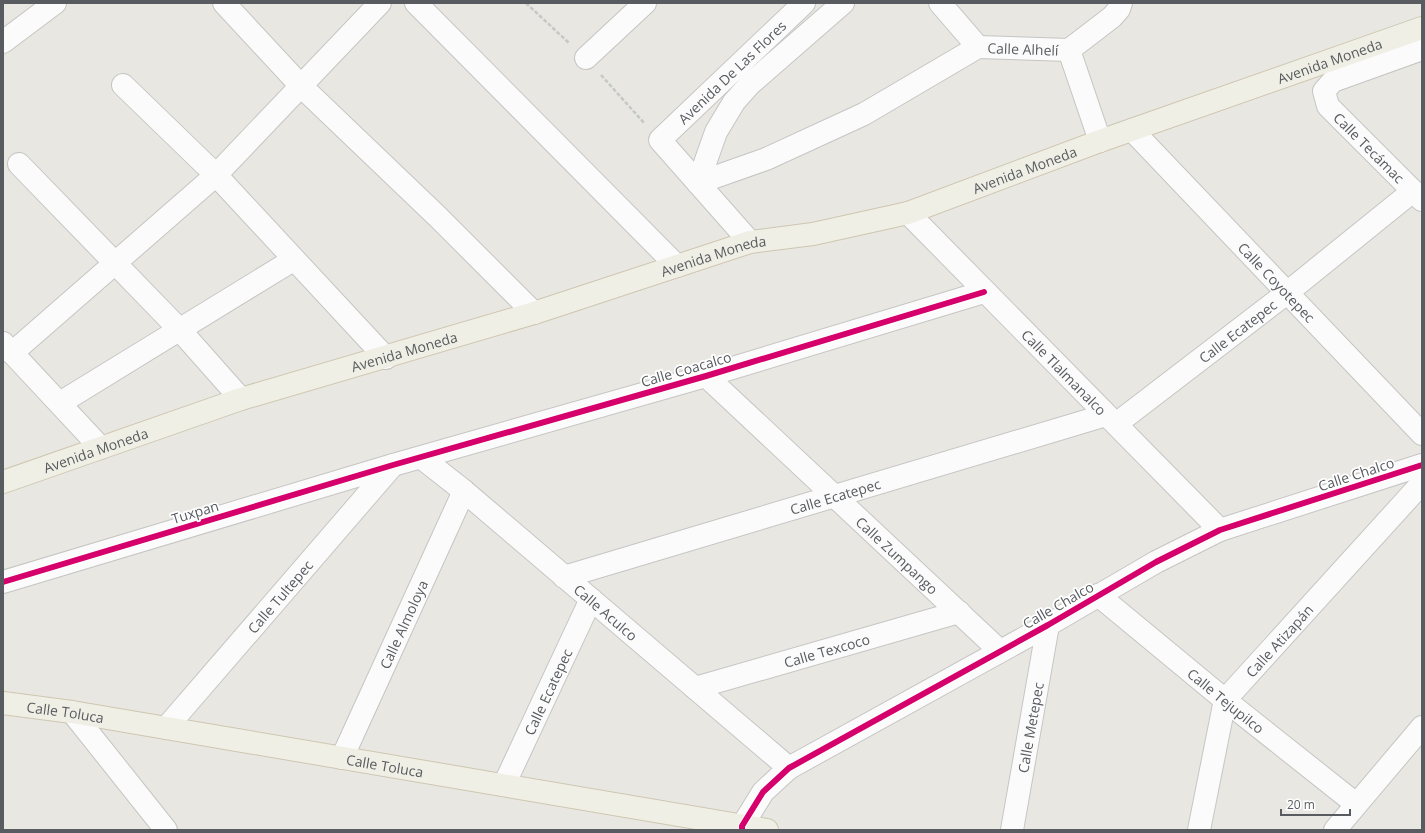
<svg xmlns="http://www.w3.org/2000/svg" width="1425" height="833" font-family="'Open Sans',sans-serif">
<rect width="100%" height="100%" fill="#e8e7e2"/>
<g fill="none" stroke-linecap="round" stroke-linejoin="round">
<g stroke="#c5c5c4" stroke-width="24">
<g id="minor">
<path d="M224,3L301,86L438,217L534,313"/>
<path d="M416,3L677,266"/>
<path d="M940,3L978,47"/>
<path d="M3,42L55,3"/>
<path id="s1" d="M978,47L1069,50L1112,17L1119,9L1121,3"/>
<path id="s2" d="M1422,49L1333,81L1324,91L1328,106L1422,200"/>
<path d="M1069,50L1100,141"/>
<path d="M586,58L645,3"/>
<path d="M123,85L216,175L386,358"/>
<path id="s3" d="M1132,130L1422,434"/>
<path d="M19,164L179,329L241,399"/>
<path d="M698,183L766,159L864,114L978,47"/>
<path d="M698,183L716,132L734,102L750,84L843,3"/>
<path id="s4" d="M908,213L1220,530"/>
<path id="s5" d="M750,242L660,140L804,3"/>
<path d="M3,343L101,448"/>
<path d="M12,353L216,175L380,3"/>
<path id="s6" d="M706,376L1000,651"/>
<path d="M60,403L293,260"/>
<path id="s7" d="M1116,424L1288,292L1413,191"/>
<path id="s8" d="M422,458L464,491L789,768"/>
<path id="s9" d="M564,577L1106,415"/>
<path d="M3,582L393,465L706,376L984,292"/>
<path id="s10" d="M1098,595L1225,700L1356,804"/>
<path id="s11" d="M695,688L959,612"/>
<path d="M72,712L166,830"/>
<path id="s12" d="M166,728L393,465"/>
<path id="s13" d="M342,758L464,491"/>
<path id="s14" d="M504,785L591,599"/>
<path d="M742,830V826L763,792L789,768L1048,625L1156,562L1220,530L1422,465"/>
<path id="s15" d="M1012,830L1048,625"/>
<path id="s16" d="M1199,830L1225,700L1422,483"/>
<path d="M1335,830L1422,727"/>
</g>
</g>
<g stroke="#cfc6b1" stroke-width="24">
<g id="major">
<path id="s17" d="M3,482L241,399L534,313L750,242L813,234L908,213L1100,141L1422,28"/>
<path id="s18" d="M3,703L72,712L767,830"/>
</g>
</g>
<g stroke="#c4c9c6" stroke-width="2.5" stroke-dasharray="4 2" stroke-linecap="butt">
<path d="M526,3L569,43"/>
<path d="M601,75L645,124"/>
</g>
<use href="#minor" stroke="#fcfbfb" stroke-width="22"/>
<use href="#major" stroke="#f0efe5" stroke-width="22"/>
<g stroke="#fff" stroke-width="8">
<g id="cycleway">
<path d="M3,582L393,465L706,376L984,292"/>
<path d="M742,830V826L763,792L789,768L1048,625L1156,562L1220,530L1422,465"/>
</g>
</g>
<use href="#cycleway" stroke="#d6006c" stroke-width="6"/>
</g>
<g text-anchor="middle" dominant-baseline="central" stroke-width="3.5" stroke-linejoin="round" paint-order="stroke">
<g font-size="14" fill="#585c60" stroke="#fff">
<text stroke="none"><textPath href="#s1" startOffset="45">Calle Alhelí</textPath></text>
<text stroke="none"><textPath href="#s17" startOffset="1394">Avenida Moneda</textPath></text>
<text stroke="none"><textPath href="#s5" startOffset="235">Avenida De Las Flores</textPath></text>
<text stroke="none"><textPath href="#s2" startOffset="182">Calle Tecámac</textPath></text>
<text stroke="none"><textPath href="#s17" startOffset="1070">Avenida Moneda</textPath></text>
<text stroke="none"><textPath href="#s17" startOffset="746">Avenida Moneda</textPath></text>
<text stroke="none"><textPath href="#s3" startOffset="210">Calle Coyotepec</textPath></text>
<text stroke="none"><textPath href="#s7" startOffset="153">Calle Ecatepec</textPath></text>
<text stroke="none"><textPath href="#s17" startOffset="422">Avenida Moneda</textPath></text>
<text transform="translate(686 369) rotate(-16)">Calle Coacalco</text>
<text stroke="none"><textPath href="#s4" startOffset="223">Calle Tlalmanalco</textPath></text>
<text stroke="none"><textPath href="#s17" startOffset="98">Avenida Moneda</textPath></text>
<text transform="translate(1356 474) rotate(-18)">Calle Chalco</text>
<text stroke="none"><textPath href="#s9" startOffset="283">Calle Ecatepec</textPath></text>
<text transform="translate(195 512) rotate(-17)">Tuxpan</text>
<text stroke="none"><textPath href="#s6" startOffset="262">Calle Zumpango</textPath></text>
<text stroke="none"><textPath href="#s12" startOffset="174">Calle Tultepec</textPath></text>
<text transform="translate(1058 605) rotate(-30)">Calle Chalco</text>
<text stroke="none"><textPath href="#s8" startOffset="240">Calle Aculco</textPath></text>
<text stroke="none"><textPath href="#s13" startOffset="147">Calle Almoloya</textPath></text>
<text stroke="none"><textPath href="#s16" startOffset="213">Calle Atizapán</textPath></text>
<text stroke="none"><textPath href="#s11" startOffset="137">Calle Texcoco</textPath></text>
<text stroke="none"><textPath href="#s14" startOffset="103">Calle Ecatepec</textPath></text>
<text stroke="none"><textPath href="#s10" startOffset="166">Calle Tejupilco</textPath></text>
<text stroke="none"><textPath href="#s18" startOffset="63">Calle Toluca</textPath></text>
<text stroke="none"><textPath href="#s15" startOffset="104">Calle Metepec</textPath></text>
<text stroke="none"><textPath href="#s18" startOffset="387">Calle Toluca</textPath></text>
</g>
</g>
<rect width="1425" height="833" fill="none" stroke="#585c60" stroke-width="8"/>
<path d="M1281 809v6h69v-6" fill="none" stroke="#585c60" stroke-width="2"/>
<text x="1287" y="809" font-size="12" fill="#585c60" stroke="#ffffff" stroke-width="3" paint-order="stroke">20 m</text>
</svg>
